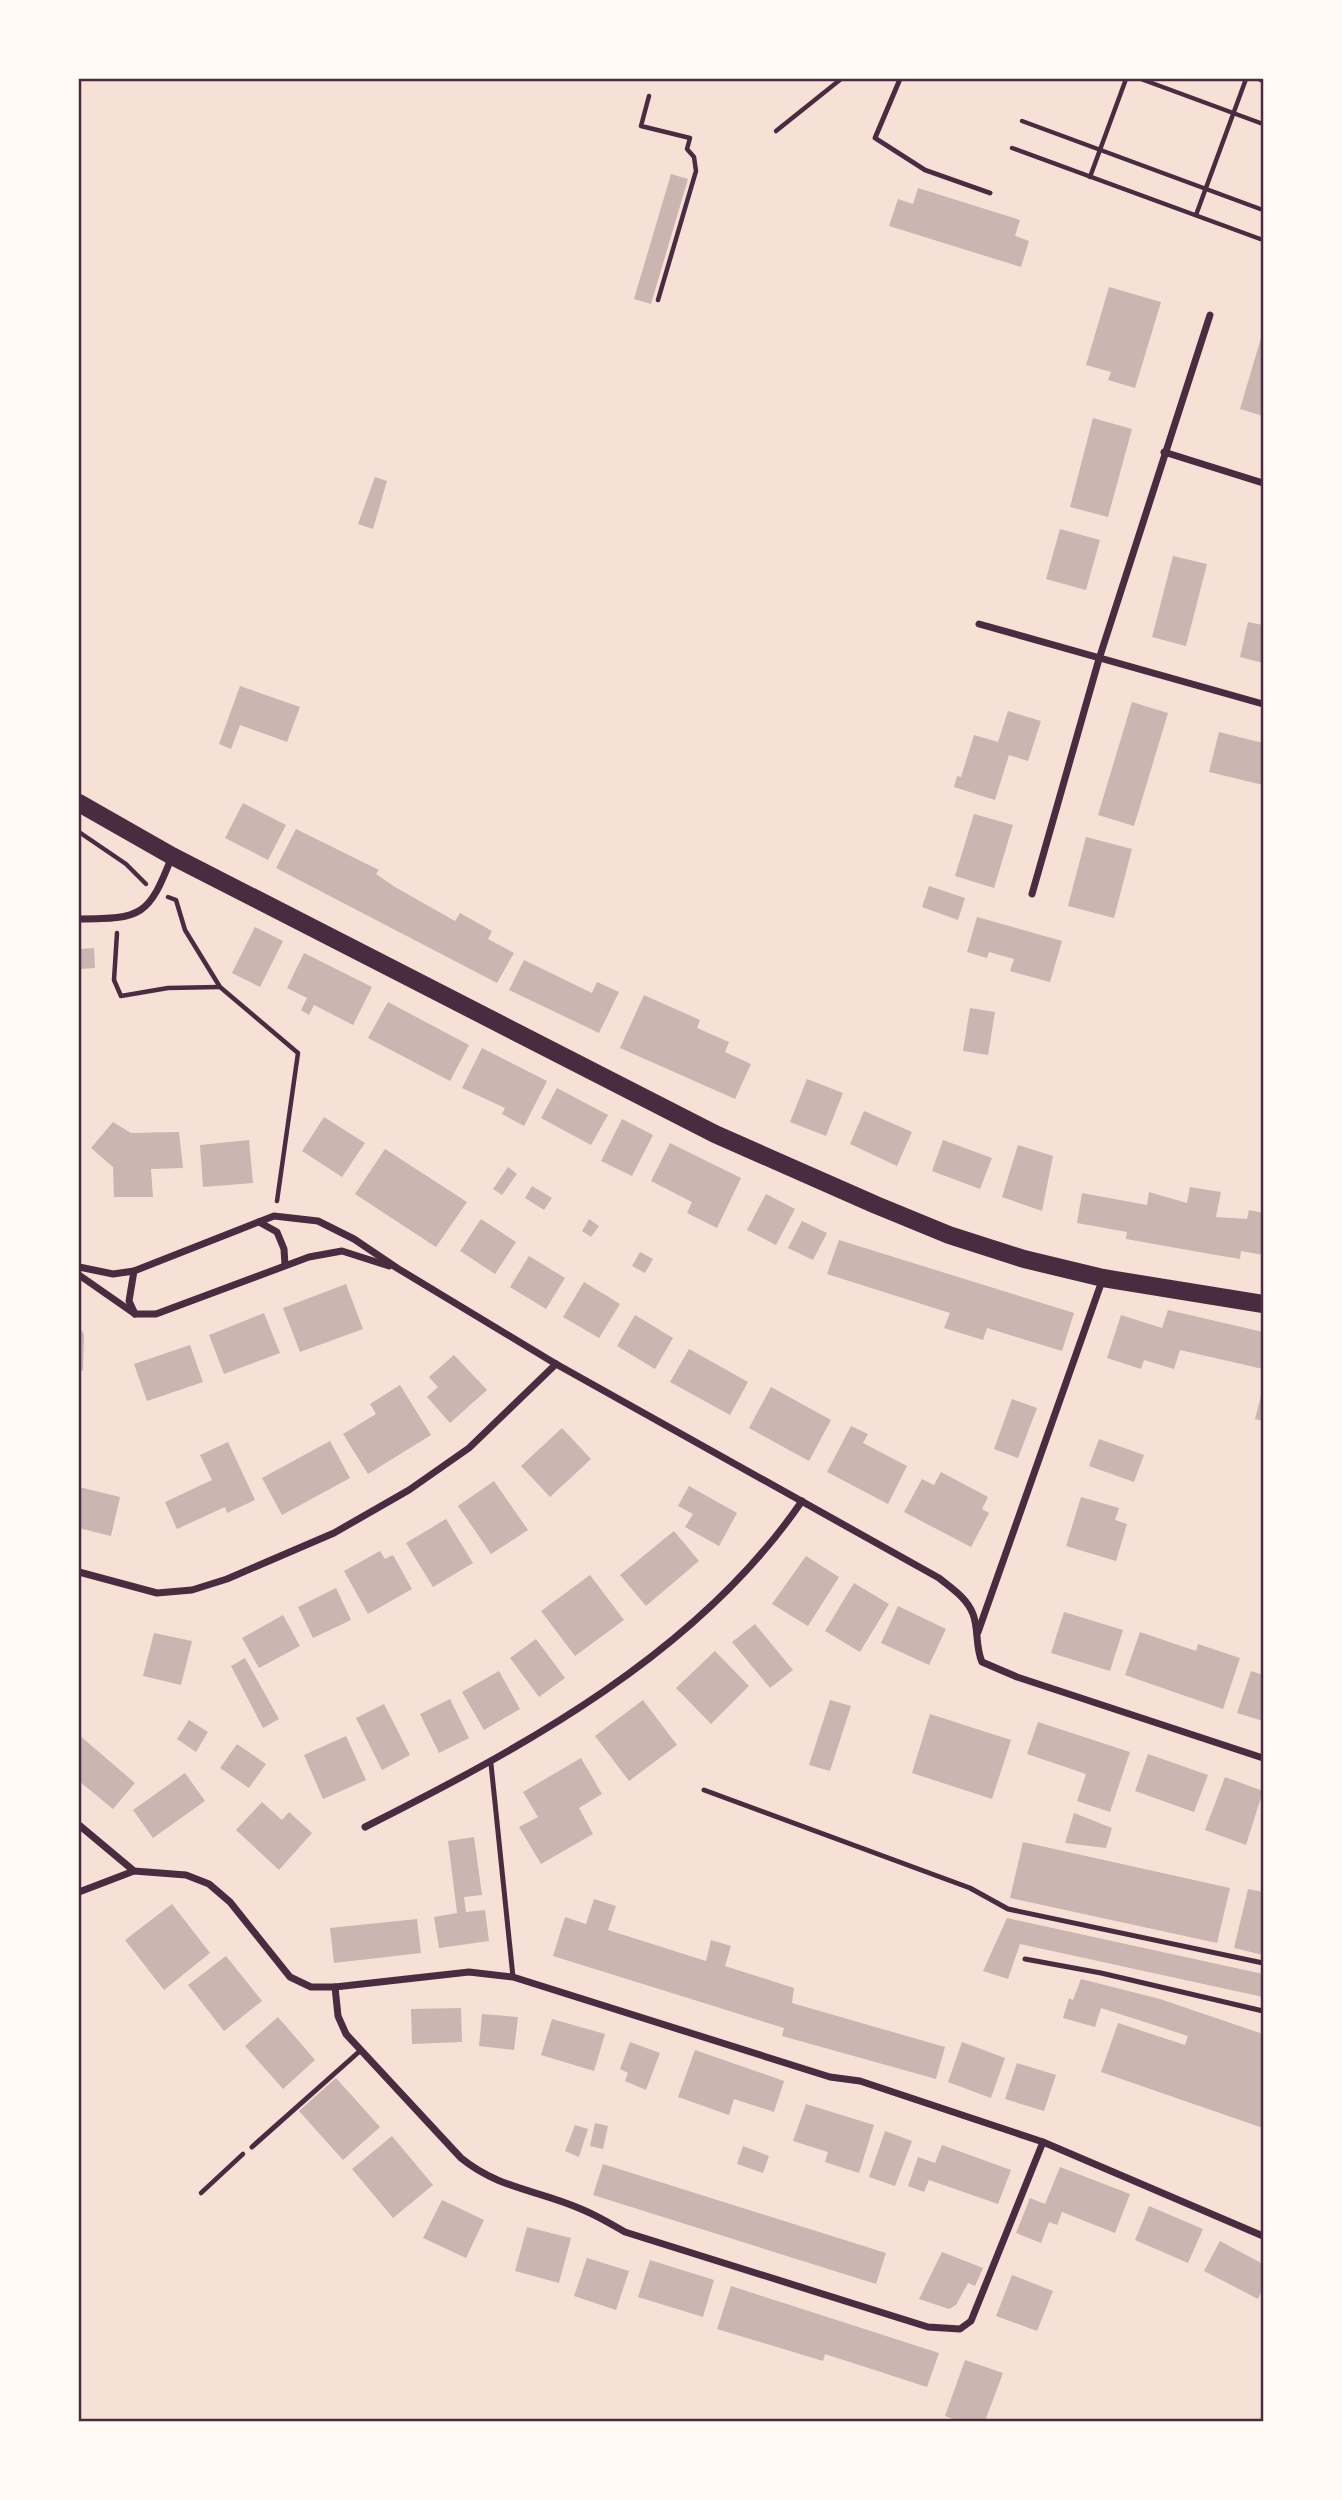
<svg xmlns="http://www.w3.org/2000/svg" width="1342" height="2500" font-family="Helvetica,sans-serif">
<rect width="100%" height="100%" fill="#f7e1d7"/>
<g fill="#ccb4b1">
<path d="M671,174L688,179L651,304L634,299Z"/>
<path d="M918,188L1020,220L1015,236L1029,241L1021,267L889,226L898,199L913,204Z"/>
<path d="M1109,287L1161,302L1135,388L1108,380L1111,372L1086,365Z"/>
<path d="M1263,331V416L1240,409Z"/>
<path d="M1093,418L1132,429L1108,517L1070,507Z"/>
<path d="M375,477L387,481L373,529L358,524Z"/>
<path d="M1060,529L1100,540L1086,590L1046,579Z"/>
<path d="M1173,556L1207,564L1186,646L1152,637Z"/>
<path d="M1248,622L1263,625V663L1240,657Z"/>
<path d="M240,686L300,707L287,742L240,725L231,749L219,744Z"/>
<path d="M1132,702L1168,713L1134,826L1098,815Z"/>
<path d="M1008,711L1041,721L1028,761L1009,755L995,800L954,787L957,776L961,777L974,735L998,742Z"/>
<path d="M1219,732L1263,743V785L1209,772Z"/>
<path d="M243,803L286,825L268,860L225,838Z"/>
<path d="M974,814L1013,825L994,888L955,876Z"/>
<path d="M296,829L379,870L376,874L395,887L455,921L460,913L492,931L488,939L514,953L497,983L276,868Z"/>
<path d="M1086,837L1132,849L1114,918L1068,906Z"/>
<path d="M929,886L965,898L958,920L922,907Z"/>
<path d="M977,917L1062,941L1050,982L1010,971L1014,959L989,952L987,958L967,952Z"/>
<path d="M255,927L283,941L260,987L232,973Z"/>
<path d="M94,948L95,968L79,969V949Z"/>
<path d="M304,953L372,987L353,1025L314,1005L309,1015L301,1010L307,998L287,988Z"/>
<path d="M524,960L592,993L597,982L619,992L599,1033L509,990Z"/>
<path d="M644,995L700,1020L697,1028L729,1042L725,1052L751,1064L735,1099L620,1048Z"/>
<path d="M388,1002L469,1045L450,1081L368,1038Z"/>
<path d="M970,1008L995,1012L988,1055L963,1051Z"/>
<path d="M482,1048L547,1081L524,1126L502,1114L505,1108L462,1088Z"/>
<path d="M807,1079L843,1093L826,1136L790,1122Z"/>
<path d="M557,1088L608,1115L591,1145L541,1118Z"/>
<path d="M864,1111L912,1132L897,1166L850,1144Z"/>
<path d="M324,1117L365,1143L342,1177L302,1151Z"/>
<path d="M622,1119L653,1135L632,1176L601,1161Z"/>
<path d="M113,1122L131,1133L179,1132L183,1168L151,1169L153,1197H114L113,1167L91,1148Z"/>
<path d="M249,1140L253,1183L203,1187L200,1145Z"/>
<path d="M943,1140L992,1158L980,1189L932,1171Z"/>
<path d="M670,1143L741,1178L717,1228L687,1213L692,1202L651,1181Z"/>
<path d="M1018,1145L1053,1156L1042,1211L1002,1197Z"/>
<path d="M385,1149L467,1202L436,1247L355,1194Z"/>
<path d="M508,1167L517,1174L502,1195L493,1189Z"/>
<path d="M532,1186L552,1198L544,1210L525,1198Z"/>
<path d="M1190,1187L1221,1192L1216,1217L1247,1219L1249,1210L1263,1213V1255L1241,1251L1240,1259L1210,1254L1126,1239L1127,1232L1077,1223L1082,1193L1147,1205L1149,1192L1187,1203Z"/>
<path d="M766,1194L795,1209L776,1245L747,1230Z"/>
<path d="M481,1219L516,1242L495,1274L460,1251Z"/>
<path d="M589,1219L599,1226L591,1237L582,1231Z"/>
<path d="M802,1221L827,1233L813,1260L788,1248Z"/>
<path d="M839,1240L1074,1313L1062,1351L987,1328L983,1340L944,1328L950,1313L827,1274Z"/>
<path d="M640,1252L653,1259L645,1273L632,1266Z"/>
<path d="M529,1256L565,1278L546,1309L510,1287Z"/>
<path d="M584,1282L620,1304L599,1338L563,1317Z"/>
<path d="M346,1284L363,1329L300,1352L283,1308Z"/>
<path d="M1168,1310L1263,1332V1369L1180,1350L1174,1369L1144,1360L1141,1369L1107,1358L1121,1315L1162,1328Z"/>
<path d="M264,1313L280,1353L224,1374L209,1335Z"/>
<path d="M635,1315L673,1338L655,1369L617,1346Z"/>
<path d="M79,1327L84,1334L83,1371L79,1370Z"/>
<path d="M190,1345L203,1382L147,1401L134,1364Z"/>
<path d="M689,1349L748,1382L730,1415L670,1382Z"/>
<path d="M454,1355L487,1390L450,1423L427,1397L438,1387L429,1377Z"/>
<path d="M400,1385L431,1435L368,1474L343,1434L376,1414L370,1404Z"/>
<path d="M771,1387L831,1420L809,1461L749,1428Z"/>
<path d="M1262,1392H1263V1421L1255,1419Z"/>
<path d="M1012,1399L1037,1408L1018,1458L994,1449Z"/>
<path d="M851,1426L868,1434L863,1443L907,1466L888,1504L827,1472Z"/>
<path d="M562,1428L591,1459L550,1497L521,1466Z"/>
<path d="M1099,1439L1144,1455L1134,1482L1089,1466Z"/>
<path d="M330,1441L350,1478L282,1515L262,1478Z"/>
<path d="M228,1442L255,1500L227,1513L225,1507L177,1529L165,1502L212,1480L200,1455Z"/>
<path d="M941,1472L988,1497L982,1509L989,1513L971,1547L904,1512L922,1479L934,1485Z"/>
<path d="M494,1481L528,1530L491,1554L458,1506Z"/>
<path d="M689,1486L737,1513L719,1546L685,1527L693,1514L678,1506Z"/>
<path d="M79,1487L120,1497L111,1536L79,1528Z"/>
<path d="M1081,1497L1119,1508L1115,1520L1127,1524L1116,1561L1066,1546Z"/>
<path d="M446,1519L473,1563L433,1587L406,1543Z"/>
<path d="M674,1531L699,1561L646,1606L620,1575Z"/>
<path d="M380,1551L385,1559L393,1555L412,1589L368,1614L344,1571Z"/>
<path d="M806,1556L839,1577L808,1626L772,1604Z"/>
<path d="M590,1575L624,1620L575,1656L541,1611Z"/>
<path d="M854,1583L889,1604L860,1652L825,1631Z"/>
<path d="M336,1588L351,1620L313,1638L298,1607Z"/>
<path d="M898,1606L946,1629L929,1665L881,1643Z"/>
<path d="M1064,1612L1123,1630L1110,1671L1051,1653Z"/>
<path d="M283,1615L300,1646L259,1668L242,1638Z"/>
<path d="M755,1624L793,1670L770,1688L732,1642Z"/>
<path d="M1140,1632L1196,1651L1198,1644L1240,1658L1223,1709L1125,1675Z"/>
<path d="M154,1633L192,1641L181,1685L143,1676Z"/>
<path d="M536,1639L565,1678L539,1697L510,1658Z"/>
<path d="M715,1651L749,1686L711,1724L676,1688Z"/>
<path d="M245,1658L279,1719L263,1728L231,1666Z"/>
<path d="M499,1671L520,1709L484,1730L462,1692Z"/>
<path d="M1251,1671L1263,1675V1721L1237,1713Z"/>
<path d="M450,1699L469,1738L439,1753L420,1714Z"/>
<path d="M643,1700L677,1745L629,1781L595,1736Z"/>
<path d="M830,1700L851,1706L830,1771L809,1765Z"/>
<path d="M384,1704L410,1755L382,1770L356,1718Z"/>
<path d="M930,1714L1011,1740L992,1799L912,1773Z"/>
<path d="M189,1720L208,1732L196,1752L177,1739Z"/>
<path d="M1038,1722L1130,1752L1110,1812L1077,1801L1086,1774L1027,1754Z"/>
<path d="M79,1735L135,1783L113,1809L79,1781Z"/>
<path d="M346,1736L366,1780L323,1799L304,1755Z"/>
<path d="M237,1744L266,1764L249,1788L220,1768Z"/>
<path d="M1148,1754L1208,1775L1194,1812L1135,1791Z"/>
<path d="M581,1758L602,1794L579,1808L593,1834L541,1864L519,1827L538,1817L523,1792Z"/>
<path d="M185,1773L205,1801L153,1838L133,1810Z"/>
<path d="M1225,1777L1263,1791L1246,1845L1205,1830Z"/>
<path d="M262,1802L282,1820L289,1812L312,1833L279,1870L236,1830Z"/>
<path d="M1074,1813L1112,1828L1106,1848L1065,1843Z"/>
<path d="M474,1837L482,1895L464,1897L466,1912L485,1910L489,1941L439,1948L434,1917L457,1913L448,1841Z"/>
<path d="M1023,1842L1230,1888L1217,1943L1010,1898Z"/>
<path d="M1248,1889L1263,1892V1955L1234,1948Z"/>
<path d="M594,1899L616,1906L608,1930L706,1961L711,1940L731,1946L725,1966L794,1988L792,2003L945,2047L936,2079L782,2036L784,2028L553,1956L565,1917L586,1924Z"/>
<path d="M172,1904L210,1953L164,1990L125,1940Z"/>
<path d="M1007,1918L1263,1974V1997L1020,1944L1008,1979L983,1971Z"/>
<path d="M417,1919L421,1953L334,1963L330,1928Z"/>
<path d="M226,1956L262,2001L224,2031L188,1985Z"/>
<path d="M1081,1979L1160,1999L1263,2034V2128L1101,2072L1118,2023L1185,2045L1188,2036L1101,2008L1095,2027L1063,2018L1069,1998L1073,2000Z"/>
<path d="M461,2008L462,2042L412,2044L411,2009Z"/>
<path d="M482,2014L518,2017L514,2050L479,2046Z"/>
<path d="M278,2017L315,2060L283,2089L245,2046Z"/>
<path d="M552,2019L605,2034L594,2071L541,2055Z"/>
<path d="M630,2042L660,2053L646,2090L625,2081L628,2073L620,2069Z"/>
<path d="M962,2042L1005,2058L991,2098L948,2082Z"/>
<path d="M695,2050L784,2081L774,2112L734,2099L729,2115L678,2097Z"/>
<path d="M1017,2063L1056,2075L1044,2111L1005,2099Z"/>
<path d="M336,2078L380,2127L343,2160L299,2111Z"/>
<path d="M806,2104L874,2125L859,2173L825,2162L828,2152L793,2141Z"/>
<path d="M595,2123L608,2126L603,2149L590,2146Z"/>
<path d="M575,2125L588,2129L579,2157L565,2151Z"/>
<path d="M885,2131L912,2141L895,2186L869,2177Z"/>
<path d="M392,2136L433,2185L393,2218L352,2169Z"/>
<path d="M942,2145L1011,2170L998,2204L929,2180L924,2192L908,2186L918,2157L935,2163Z"/>
<path d="M743,2146L769,2156L763,2173L737,2164Z"/>
<path d="M603,2164L886,2253L876,2284L593,2195Z"/>
<path d="M1060,2167L1130,2194L1115,2233L1062,2212L1057,2225L1049,2222L1041,2243L1016,2233L1030,2198L1045,2204Z"/>
<path d="M442,2200L484,2220L466,2258L423,2238Z"/>
<path d="M1149,2206L1203,2229L1188,2263L1135,2240Z"/>
<path d="M527,2227L571,2238L559,2283L515,2271Z"/>
<path d="M1220,2241L1263,2264V2288L1258,2299L1204,2271Z"/>
<path d="M942,2252L983,2268L975,2286L968,2283L956,2305L949,2309L919,2299Z"/>
<path d="M587,2258L629,2271L616,2310L574,2296Z"/>
<path d="M650,2260L714,2280L703,2317L638,2297Z"/>
<path d="M1012,2275L1053,2291L1037,2331L996,2316Z"/>
<path d="M731,2286L939,2353L927,2387L825,2354L823,2361L717,2329Z"/>
<path d="M965,2360L1003,2373L985,2421H959L945,2416Z"/>
</g>
<g fill="none" stroke-linecap="round" stroke-linejoin="round">
<g stroke="#4a2c40" stroke-width="4.5">
<path d="M1141,79L1263,124"/>
<path d="M1259,79L1263,81"/>
<path d="M649,96L641,126L690,138L687,149L694,157L696,171L658,300"/>
<path d="M1022,121L1263,210"/>
<path d="M776,131L841,79"/>
<path d="M1012,148L1263,240"/>
<path d="M1090,177L1126,79"/>
<path d="M1196,215L1246,79"/>
<path d="M79,832L126,864L146,884"/>
<path d="M168,897L176,900L185,930L220,987L298,1053L277,1201"/>
<path d="M117,933L114,980L121,996L168,988L219,987"/>
<path d="M201,2193L243,2154"/>
</g>
<g stroke="#4a2c40" stroke-width="5">
<path d="M900,79L875,138L925,170L990,193"/>
<path d="M491,1764L513,1977"/>
<path d="M704,1790L970,1888L1008,1909L1263,1963"/>
<path d="M1025,1959L1101,1973L1263,2011"/>
<path d="M252,2147L361,2050"/>
</g>
<g stroke="#4a2c40" stroke-width="7">
<path d="M1164,452L1263,483"/>
<path d="M979,624L1263,704"/>
<path d="M1032,894L1099,659L1210,315"/>
<path d="M79,919C142,919 149,916 172,856"/>
<path d="M259,1222L277,1232L284,1249L285,1265"/>
<path d="M79,1267L113,1274L134,1271L274,1216L318,1221L354,1239L397,1268L556,1364L939,1578C951,1588 967,1598 973,1614C979,1630 975,1646 982,1662L1017,1677L1263,1758"/>
<path d="M134,1271L129,1301L135,1314"/>
<path d="M79,1275L135,1314H156L309,1257L342,1251L389,1266"/>
<path d="M79,1572L157,1593L192,1590L227,1579L334,1533L409,1490L469,1448L556,1364"/>
<path d="M978,1632L1103,1278"/>
<path d="M79,1825L134,1871L186,1875L209,1884L230,1902L290,1977L311,1987H335L469,1972L513,1977L830,2077L860,2081L1043,2142L1263,2236"/>
<path d="M365,1827C526,1746 698,1653 802,1501"/>
<path d="M79,1892L134,1871"/>
<path d="M335,1987L338,2016L346,2034L461,2158C499,2189 538,2190 581,2209C596,2215 611,2224 625,2232L928,2327L960,2329L971,2321L1043,2142"/>
</g>
<path stroke="#4a2c40" stroke-width="18" d="M79,803L172,856L715,1134L876,1205L949,1235L1024,1259L1103,1278L1263,1304"/>
</g>
<rect width="1342" height="2500" fill="none" stroke="#fffaf5" stroke-width="161"/>
<rect x="80" y="80" width="1182" height="2340" fill="none" stroke="#4a2c40" stroke-width="2.5"/>
</svg>
